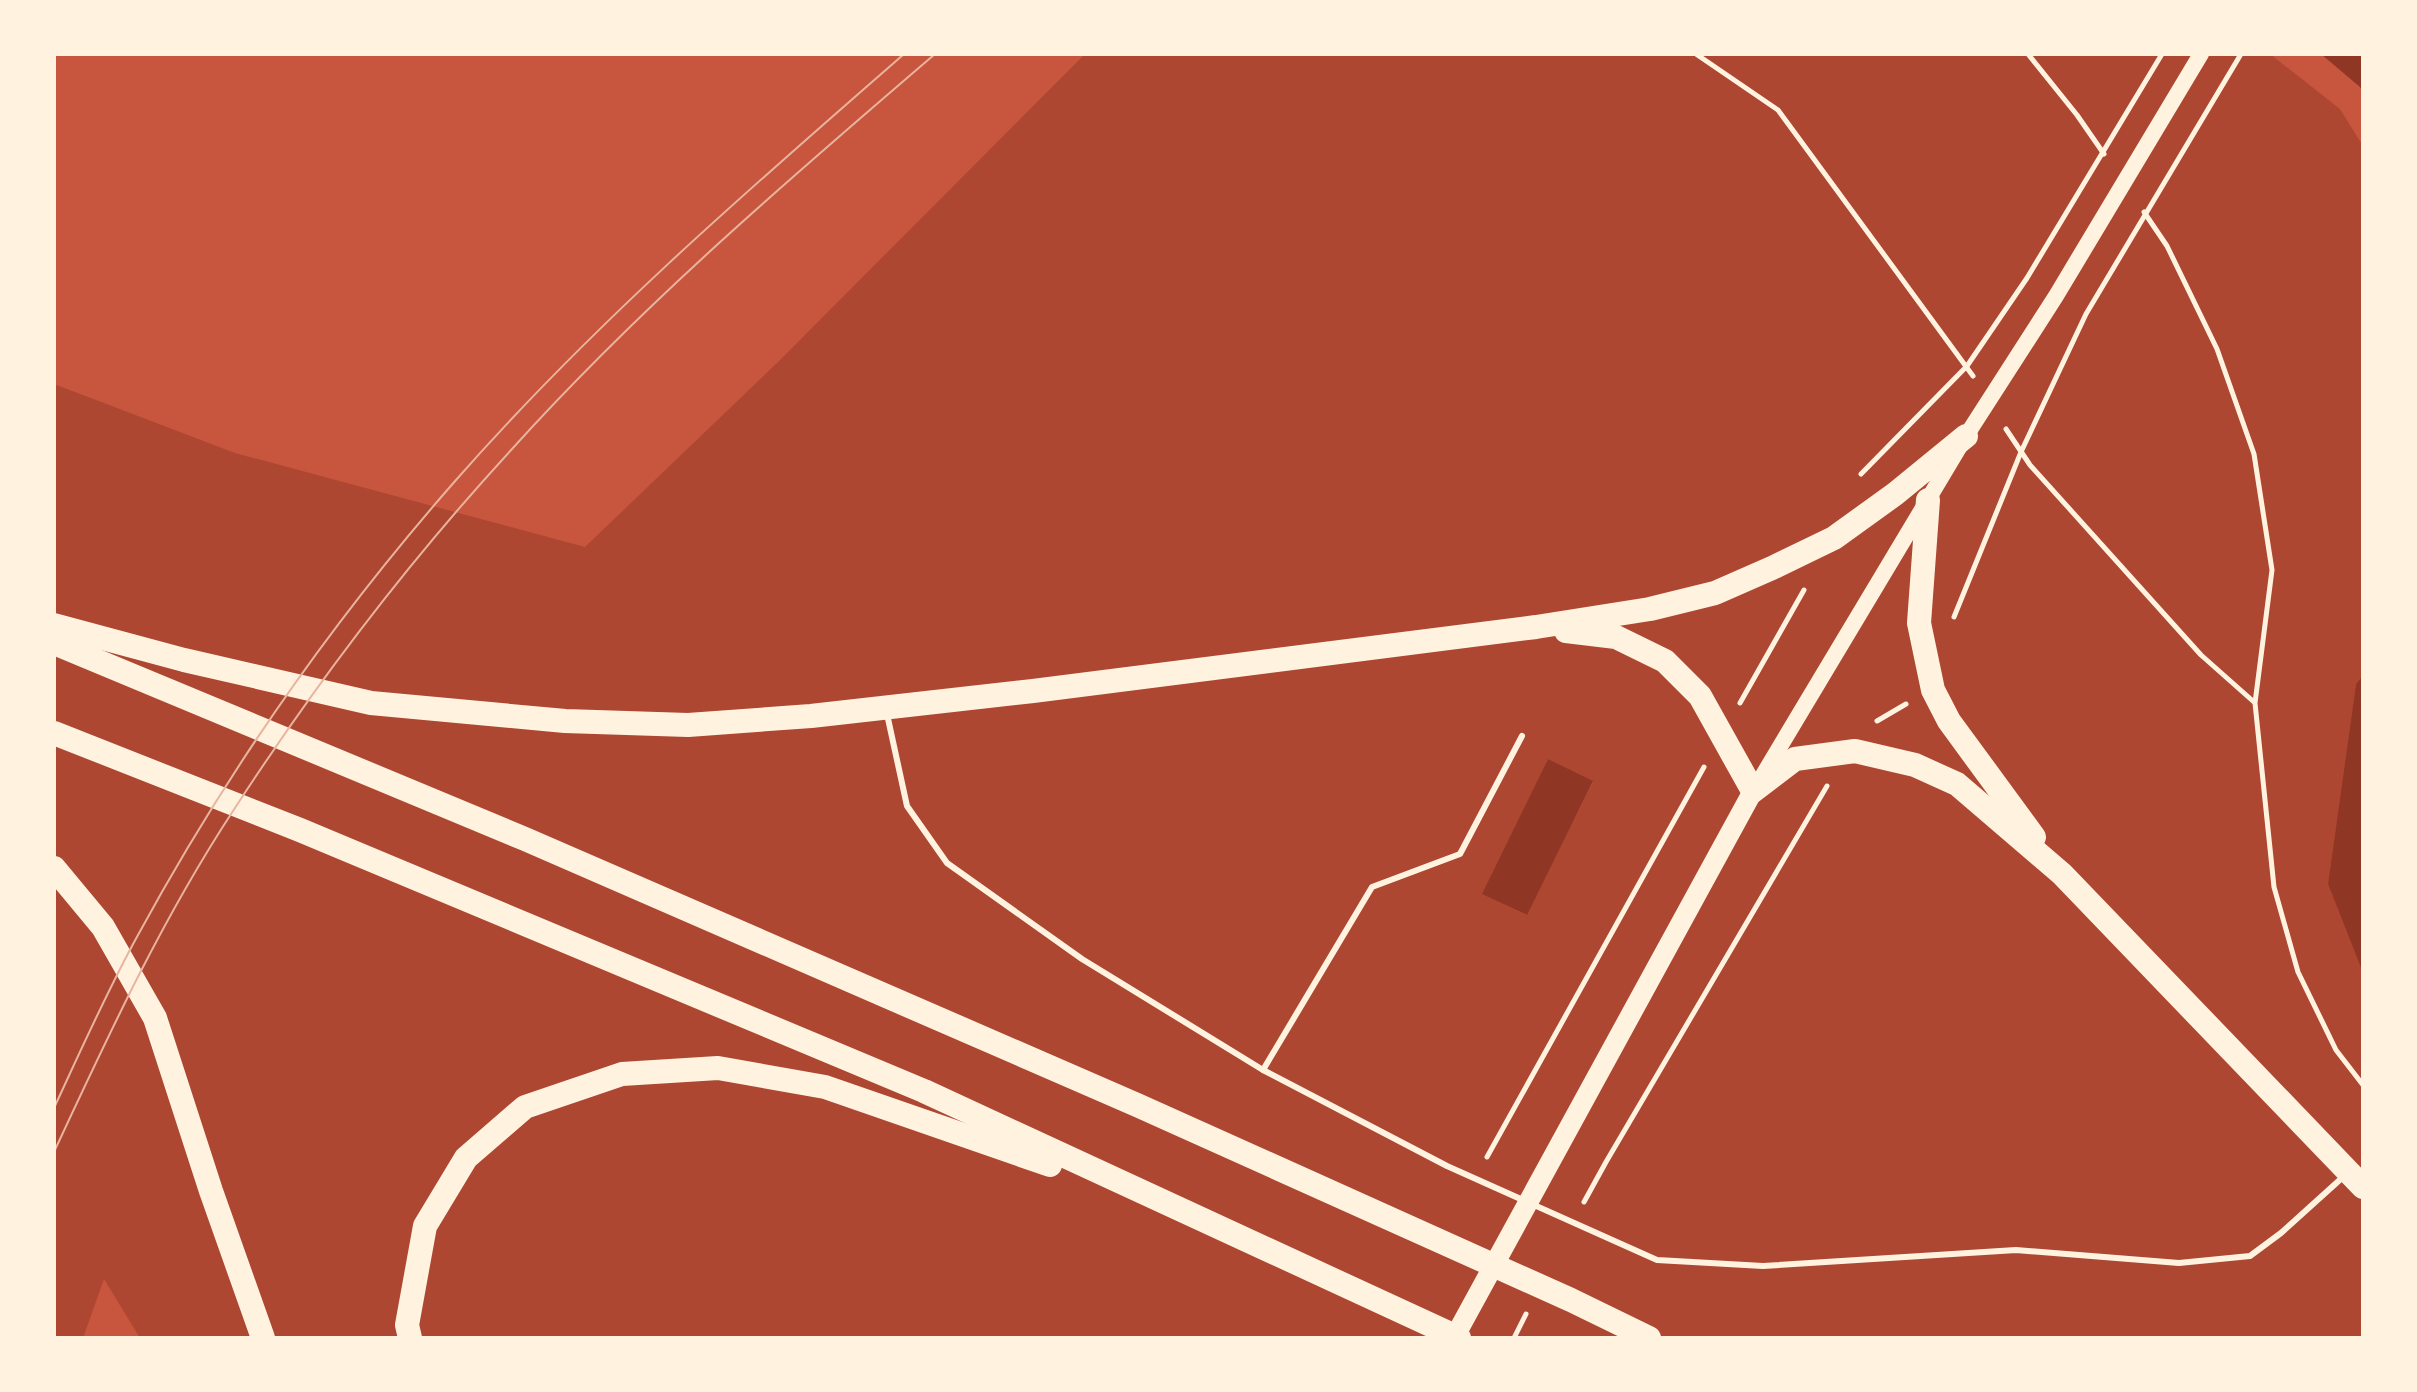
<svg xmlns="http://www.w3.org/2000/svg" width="2417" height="1392" font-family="'DejaVu Sans',sans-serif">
<rect width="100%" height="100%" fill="#c8553d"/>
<path fill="#ae4732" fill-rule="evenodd" d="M1085,54H2270L2340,109L2363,146V675L2356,684L2328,884L2363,973V1338H140L104,1279L83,1338H54V384L235,453L585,547L778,362ZM1548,759L1593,782L1526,915L1483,894Z"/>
<g fill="#8f3625">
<path d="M2321,54H2363V92L2360,87Z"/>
<path d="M2363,675V973L2328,884L2356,684Z"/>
<path d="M1548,759L1593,781L1527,915L1482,894Z"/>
</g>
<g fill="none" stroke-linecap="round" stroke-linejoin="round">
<g stroke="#fff3e0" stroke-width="5">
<path d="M1696,54L1778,110L1973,376"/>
<path d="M2028,54L2077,115L2104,154"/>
<path d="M2144,212L2167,246L2217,349L2254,454L2272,570L2255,703L2274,887L2298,972L2336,1050L2363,1085"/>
<path d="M2006,429L2030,465L2201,655L2254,702"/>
<path d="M1861,474L1967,366L2027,278L2162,54"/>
<path d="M1954,617L2021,452L2086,314L2241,54"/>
<path d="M1740,703L1804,590"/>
<path d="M1877,721L1906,704"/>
<path d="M1487,1157L1704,767"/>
<path d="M1584,1202L1606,1162L1827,786"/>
<path d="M1514,1338L1526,1314"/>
</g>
<g stroke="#fff3e0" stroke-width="6">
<path d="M887,714L907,806L947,863L1082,959L1263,1070L1447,1166L1657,1260L1763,1266L2016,1250L2179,1263L2250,1256L2281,1233L2343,1177"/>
<path d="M1263,1070L1372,887L1460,854L1522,736"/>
</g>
<path stroke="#fff3e0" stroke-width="16" d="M1760,780L1966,436L2056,296L2201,54"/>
<path stroke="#fff3e0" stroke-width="20" d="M1454,1338L1753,791"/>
<g stroke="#fff3e0" stroke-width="24">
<path d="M1928,500L1919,623L1933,690L1949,721L2034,837"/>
<path d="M54,625L184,660L371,703L565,721L688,725L811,716L1033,691L1536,627L1650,609L1715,593L1772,568L1834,538L1895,494L1966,436"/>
<path d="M1566,631L1616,637L1665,661L1700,696L1753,791L1795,759L1855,751L1915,765L1957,784L2062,874L2363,1187"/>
<path d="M54,643L525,839L1137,1105L1571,1300L1649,1338"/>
<path d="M54,733L300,830L924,1091L1459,1338"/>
<path d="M54,868L103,927L155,1018L211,1191L263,1338"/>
<path d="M410,1338L407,1325L425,1226L466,1158L525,1107L622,1074L718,1068L825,1087L1050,1165"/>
</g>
<g stroke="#e9b49f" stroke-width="2">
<path d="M54,1108C81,1050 107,991 138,935C226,773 334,619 456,480C592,325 749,189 904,54"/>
<path d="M54,1152C108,1036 162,919 233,811C316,683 409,561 512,449C641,306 789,179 935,54"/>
</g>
</g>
<rect width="2417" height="1392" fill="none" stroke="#fff3e0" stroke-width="112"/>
</svg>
